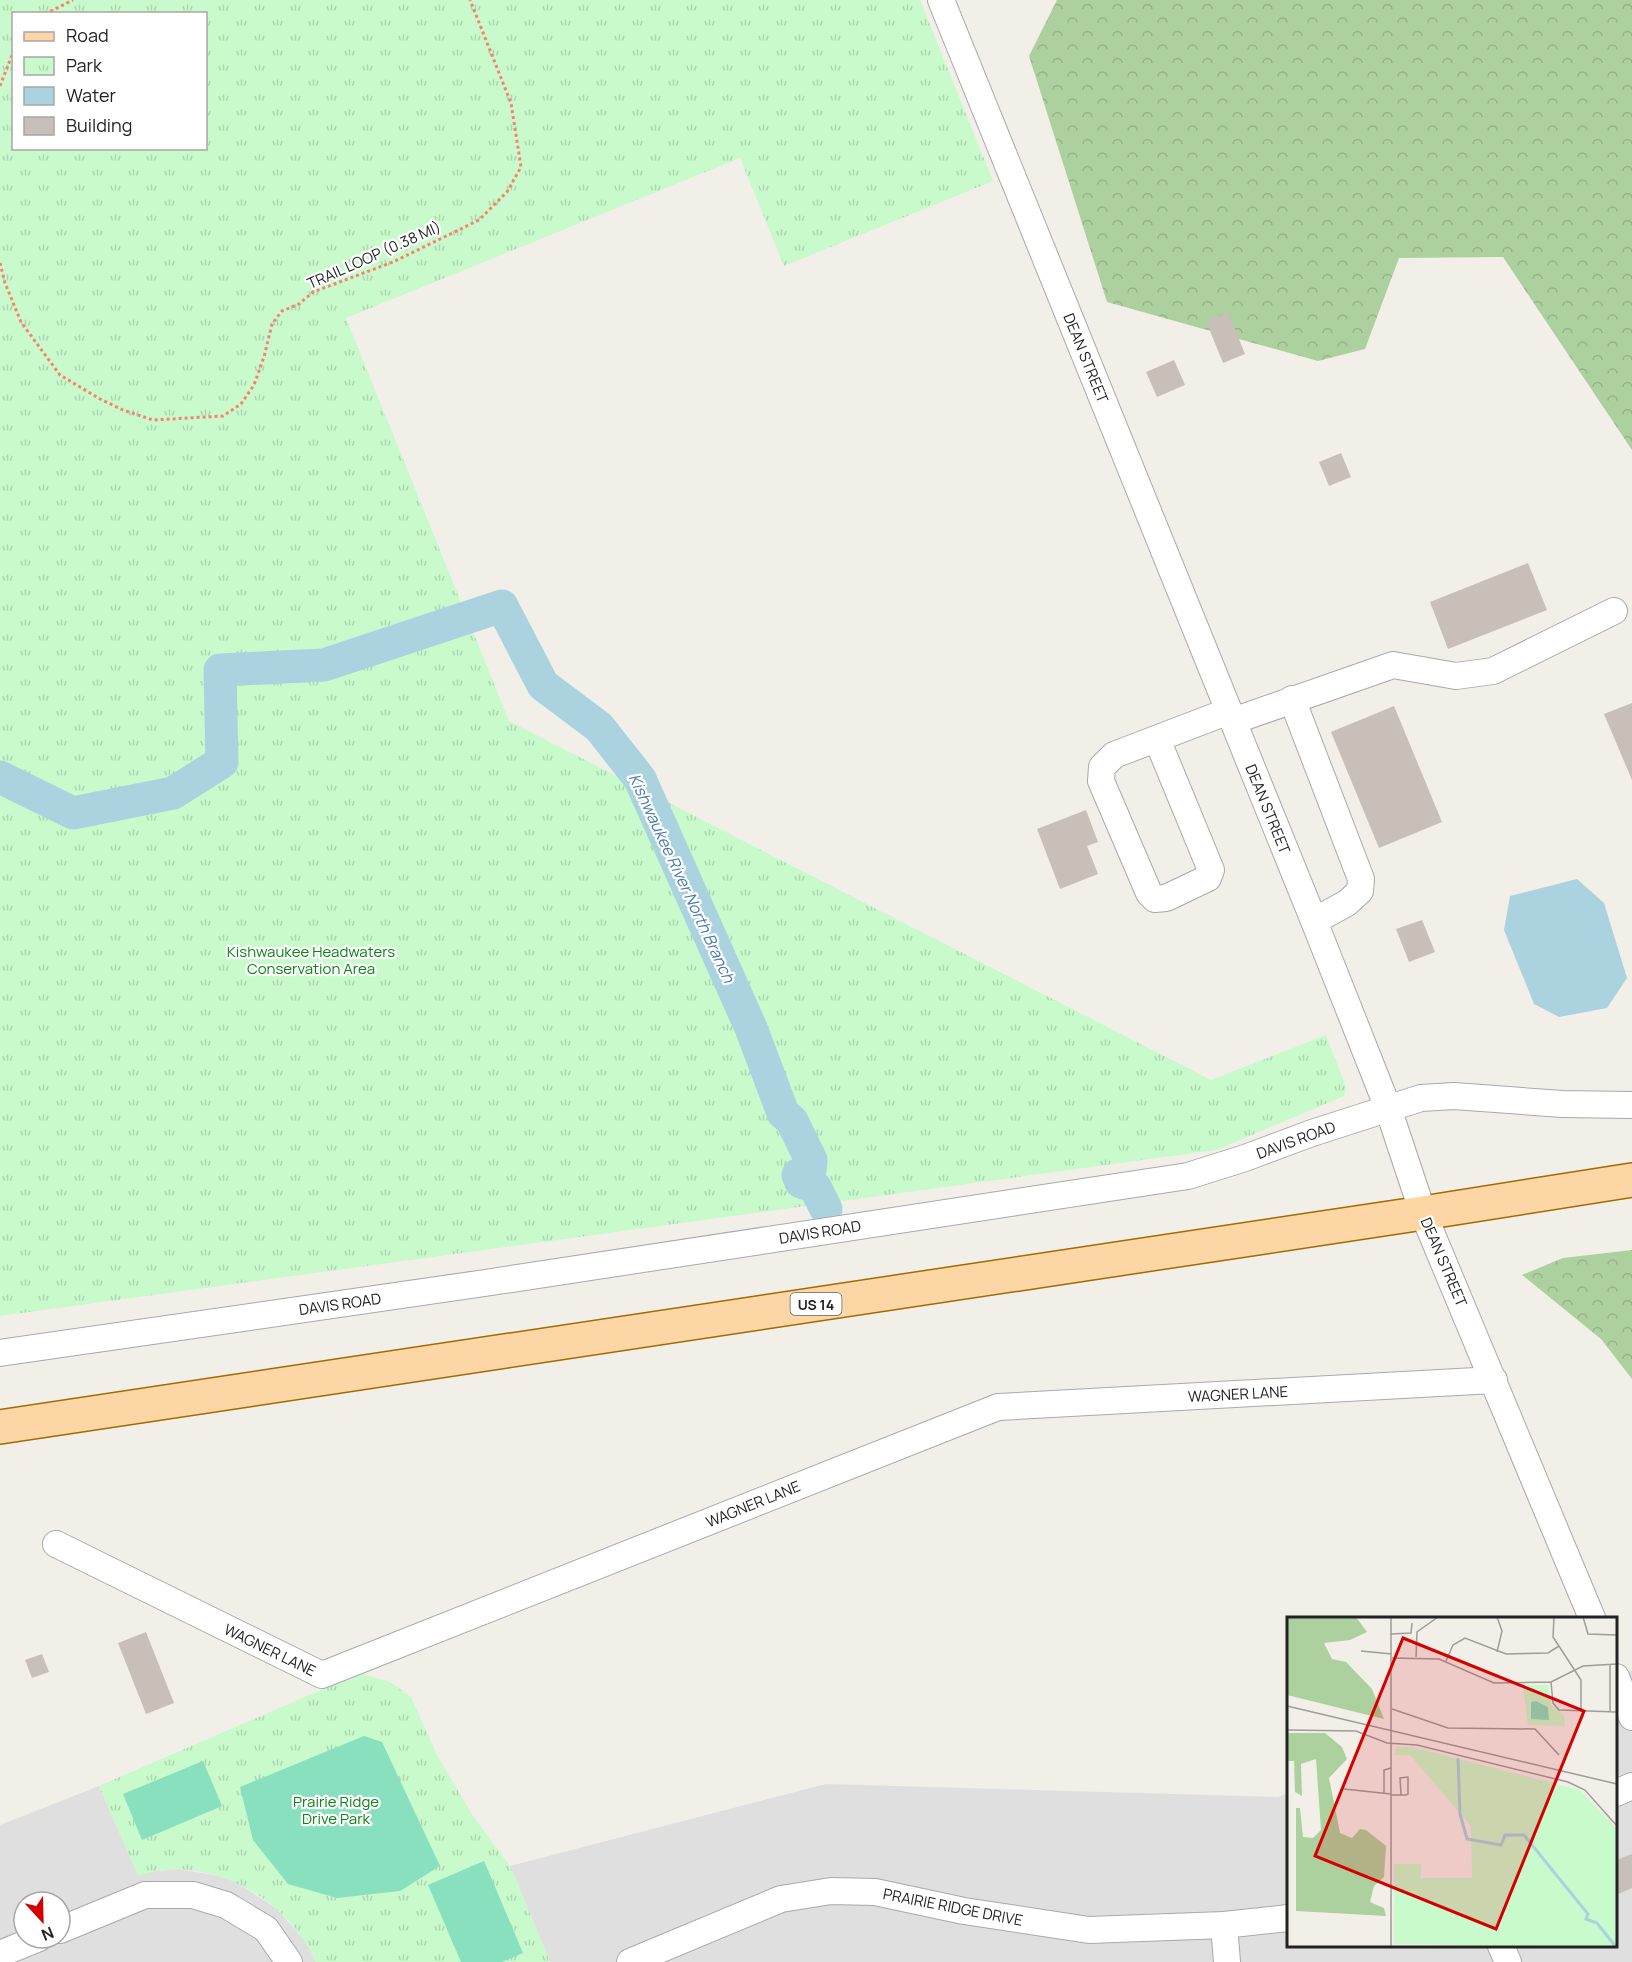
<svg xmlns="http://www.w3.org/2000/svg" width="1632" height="1962" font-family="Manrope,sans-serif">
<defs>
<pattern id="forest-crowns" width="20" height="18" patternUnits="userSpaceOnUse" patternTransform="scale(1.5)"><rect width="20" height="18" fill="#add19e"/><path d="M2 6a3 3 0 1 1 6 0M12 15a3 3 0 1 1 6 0" fill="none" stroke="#95b388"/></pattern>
<pattern id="park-tufts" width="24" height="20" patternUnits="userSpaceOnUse" patternTransform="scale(1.5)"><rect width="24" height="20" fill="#c8facc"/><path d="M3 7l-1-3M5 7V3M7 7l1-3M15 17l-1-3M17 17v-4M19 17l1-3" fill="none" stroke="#acd6af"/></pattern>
</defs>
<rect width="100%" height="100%" fill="#f2efe9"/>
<g fill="#e0dfdf" fill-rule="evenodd">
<path d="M1632,1670V1962H550L510,1866L826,1784L1278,1797L1288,1793V1946H1616V1676Z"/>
<path d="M99,1786L138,1875L147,1872L177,1869L215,1875L236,1882L276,1908L306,1942L316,1962H0V1825ZM24,1902H60V1938H24Z"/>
</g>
<g fill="url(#forest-crowns)">
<path d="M1057,0H1632V450L1503,257L1399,258L1365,349L1318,361L1107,302L1029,56Z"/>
<path d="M1632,1250V1379L1601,1339L1522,1275L1563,1258Z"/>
</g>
<g fill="url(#park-tufts)" fill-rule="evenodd">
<path d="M0,0H920L993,181L784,266L740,158L346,318L509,721L1211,1080L1326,1035L1346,1087L1344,1096L1216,1150L0,1316ZM14,14H206V148H14Z"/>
<path d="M360,1673L390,1682L411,1697L438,1757L473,1816L510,1866L550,1962H316C289,1899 206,1851 138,1876L99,1786Z"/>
</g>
<g fill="#88e0be">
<path d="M364,1736L382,1742L440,1866L400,1891L337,1898L288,1884L253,1840L240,1787Z"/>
<path d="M203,1761L222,1806L142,1840L123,1794Z"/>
<path d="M484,1861L523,1953L502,1962H461L428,1885Z"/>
</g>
<path fill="#aad3df" d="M1577,879L1604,903L1627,978L1607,1008L1559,1017L1534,1004L1504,930L1510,896Z"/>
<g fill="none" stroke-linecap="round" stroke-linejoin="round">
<path stroke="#aad3df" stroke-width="33" d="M0,777L73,813L173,793L222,762L220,670L324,665L502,606L543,685L599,727L640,779L751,1028L783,1113L792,1121L811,1160L810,1171L798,1175L801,1182L815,1187L826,1209"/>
</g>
<g fill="#c7bfb8">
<path d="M1228,312L1245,354L1223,363L1206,321Z"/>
<path d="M1174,360L1185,385L1157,397L1146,372Z"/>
<path d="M1341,453L1351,477L1329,486L1319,462Z"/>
<path d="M1528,563L1547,610L1448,649L1430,602Z"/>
<path d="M1632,703V780L1604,714Z"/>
<path d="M1394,706L1442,822L1379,848L1331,732Z"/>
<path d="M1086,810L1098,842L1087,846L1098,874L1060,889L1037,829Z"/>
<path d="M1422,920L1435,952L1409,962L1396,929Z"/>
<path d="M146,1632L174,1703L146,1714L118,1643Z"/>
<path d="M42,1654L49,1672L32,1678L25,1660Z"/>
<path d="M1632,1854V1888L1616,1895V1860Z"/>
</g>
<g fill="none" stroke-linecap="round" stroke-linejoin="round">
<g stroke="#a9a9a9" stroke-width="28">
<g id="minor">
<path d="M941,0L1314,921L1388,1108L1423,1213L1592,1618"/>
<path d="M1292,699L1361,879L1360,891L1347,903L1314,921"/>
<path d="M1233,721L1393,665L1456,676L1493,671L1614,611"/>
<path d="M1157,739L1211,870L1208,878L1166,898L1155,899L1149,893L1101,781L1102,767L1114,755L1229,711"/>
<path d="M0,1353L485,1283L1188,1176L1245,1158L1312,1133L1421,1098L1454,1096L1562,1104L1632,1105"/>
<path d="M56,1544L322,1675L998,1407L1494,1380"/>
<path d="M1616,1677L1632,1717"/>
<path d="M1616,1793L1632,1786"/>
<path d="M1224,1925L1227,1962"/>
<path d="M60,1930L145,1895H193L226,1905L266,1929L289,1962"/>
<path d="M1501,1946L1508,1962"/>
<path d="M0,1954L39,1938"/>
<path d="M630,1962L781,1899L831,1891L875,1892L964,1911L1089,1930L1224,1925L1288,1918"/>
</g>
</g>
<g stroke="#a06b00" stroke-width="36">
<path id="major" d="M0,1427L1423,1213L1632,1180"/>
</g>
<g stroke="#fa8072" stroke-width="3" stroke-dasharray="3 3" stroke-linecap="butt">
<path d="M45,14L73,0"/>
<path d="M0,86L14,50"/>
<path d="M0,263L5,283L21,322L60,375L100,399L123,410L153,420L223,416L241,404L254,385L264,357L272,324L282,311L299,304L313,292L393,262L479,220L507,192L521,167L511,103L470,0"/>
</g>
<use href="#minor" stroke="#fff" stroke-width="26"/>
<use href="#major" stroke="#fcd6a4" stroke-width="33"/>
</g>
<g text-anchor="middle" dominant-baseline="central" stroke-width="4.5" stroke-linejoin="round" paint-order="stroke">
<rect fill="#fff" stroke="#646464" stroke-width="1.5" x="790.5" y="1293" width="51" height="22" rx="4.5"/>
<g font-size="14" font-weight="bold" fill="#222">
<text x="816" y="1304">US 14</text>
</g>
<g font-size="15" fill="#222" stroke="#fff">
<text transform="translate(374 255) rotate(-24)">TRAIL LOOP (0.38 MI)</text>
<text transform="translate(1086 358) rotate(68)">DEAN STREET</text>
<text transform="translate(1268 809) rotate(68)">DEAN STREET</text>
<text transform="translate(1296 1140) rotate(-20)">DAVIS ROAD</text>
<text transform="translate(820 1232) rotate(-9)">DAVIS ROAD</text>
<text transform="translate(1444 1262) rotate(67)">DEAN STREET</text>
<text transform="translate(340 1304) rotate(-8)">DAVIS ROAD</text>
<text transform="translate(1238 1394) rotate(-3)">WAGNER LANE</text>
<text transform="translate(753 1504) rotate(-22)">WAGNER LANE</text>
<text transform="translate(270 1650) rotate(26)">WAGNER LANE</text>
<text transform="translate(953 1907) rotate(11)">PRAIRIE RIDGE DRIVE</text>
</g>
<g font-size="15" fill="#0c8416" stroke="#fff">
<text x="311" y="951">Kishwaukee Headwaters<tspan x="311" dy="17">Conservation Area</tspan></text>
<text x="336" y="1801">Prairie Ridge<tspan x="336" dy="17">Drive Park</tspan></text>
</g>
<g font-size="16" font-style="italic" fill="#4a7aab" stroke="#fff">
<text transform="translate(682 878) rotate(65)">Kishwaukee River North Branch</text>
</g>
</g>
<g transform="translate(1287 1617)">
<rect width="330" height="330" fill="#f2efe9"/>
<path d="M0,0H69L80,15L63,23L37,26L45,42L59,45L85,72L97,102L0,78ZM0,116H38L55,130L60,142L42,161L53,216L65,221L73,212L79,213L99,229L97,260L87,269L83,285L97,291L99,299L9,294V191H13L16,220L26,221L34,213L29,142L14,147L15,179L8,175L7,144H0Z" fill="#add19e"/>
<path d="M236,68H261L264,88L277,98L278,109L241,108ZM109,130H125L293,173L330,212V330L107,327V247H134V261H185L184,209L123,138H108Z" fill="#c8facc"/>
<path d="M249,84L261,90L262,103L244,102V85Z" fill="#88e0be"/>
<path fill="none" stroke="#aad3df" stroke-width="3" d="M171,141L173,197L180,222L214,228L218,218H237L301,297L299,302L310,306L329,330"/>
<path fill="none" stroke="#9f9d99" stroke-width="1.5" d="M104,0V330M267,0L266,20L294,63V95M296,0L301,17L330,18M104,17L124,16L125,6M74,34L105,37M210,35L215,14L210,0M129,40L130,15L151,0M105,41L152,42L207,66L264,65L296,49L330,47M159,44L166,28L178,21L219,37L261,36L272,29M323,47V95M264,65L266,86L272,93L330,95M0,89L330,167M105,92L161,111L248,112L272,138M0,113L69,114L100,126L130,128L281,165L298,173L330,209M57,172L104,177M97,176V153L104,151M104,178H119L121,177V160L113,161L114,178"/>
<path fill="#d40000" fill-opacity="0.15" stroke="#d40000" stroke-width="3" d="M116,21L297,94L209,312L28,239Z"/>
<rect width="330" height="330" fill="none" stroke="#222" stroke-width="3"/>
</g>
<rect x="12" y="12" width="195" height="138" fill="#ffffff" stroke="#a7a7a7" stroke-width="1.5"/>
<rect x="24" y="32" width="30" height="9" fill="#fcd6a4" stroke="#a7a7a7" stroke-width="1.5"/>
<text x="66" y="42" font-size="18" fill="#222222">Road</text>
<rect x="24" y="57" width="30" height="18" fill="url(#park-tufts)" stroke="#a7a7a7" stroke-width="1.5"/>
<text x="66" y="72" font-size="18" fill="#222222">Park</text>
<rect x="24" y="87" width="30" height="18" fill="#aad3df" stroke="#a7a7a7" stroke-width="1.5"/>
<text x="66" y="102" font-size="18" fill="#222222">Water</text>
<rect x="24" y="117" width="30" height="18" fill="#c7bfb8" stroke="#a7a7a7" stroke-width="1.5"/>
<text x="66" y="132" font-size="18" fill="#222222">Building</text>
<g transform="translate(42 1920) rotate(158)"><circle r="28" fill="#ffffff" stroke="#a7a7a7" stroke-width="1.5"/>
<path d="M0-4.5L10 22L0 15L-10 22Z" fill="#d40000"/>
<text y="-9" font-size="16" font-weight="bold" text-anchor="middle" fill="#222222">N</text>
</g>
</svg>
